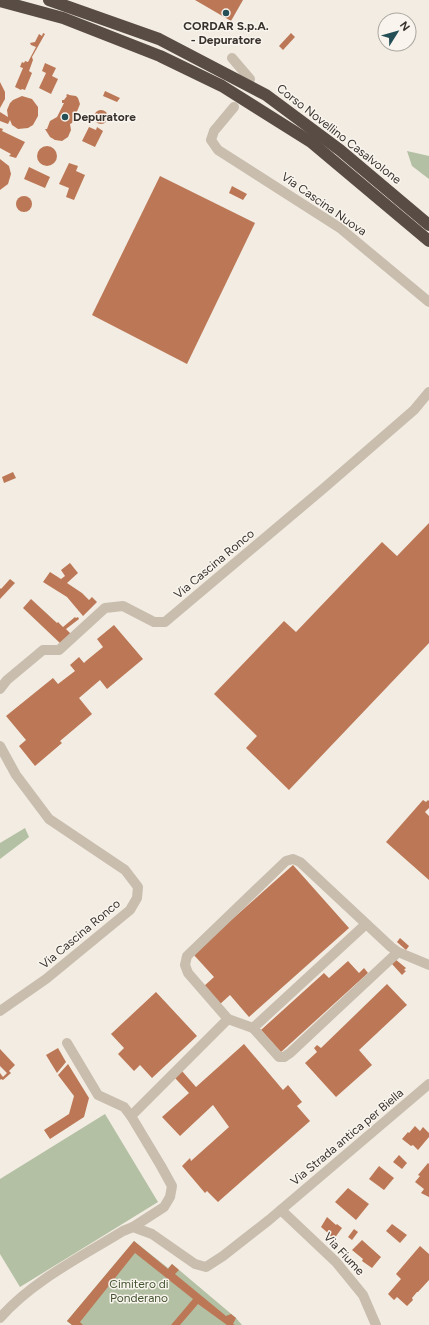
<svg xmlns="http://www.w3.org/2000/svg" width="429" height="1325" font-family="Figtree,sans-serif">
<rect width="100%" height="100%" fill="#f2ece2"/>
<g fill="#b3c0a3">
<path d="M407,151L429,156V179L412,166Z"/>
<path d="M25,828L29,837L0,859V843Z"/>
<path d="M105,1114L158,1202L20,1287L0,1254V1179Z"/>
<path d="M134,1241L168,1268L172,1264L236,1318L242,1325H72L67,1321Z"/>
</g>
<g fill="#bc7856">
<path d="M195,0H243L231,21Z"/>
<path d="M43,33L45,34L32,57L33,60L29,71L32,73L25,90L22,89L21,90L15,87L23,68L20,67L22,62L24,63L25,61L28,62L36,47L31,45L30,43L35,42L39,34L42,36Z"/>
<path d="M291,33L295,37L283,50L279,46Z"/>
<path d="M45,63L56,68L52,76L58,79L51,94L39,88L46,73L42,71Z"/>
<path d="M0,82L5,92V99L0,108Z"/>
<path d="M105,91L120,98L117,102L103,96Z"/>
<path d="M68,94L69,95L76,96L78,98L80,104L78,109L72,123L70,124L71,130L68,137L62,141L55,140L50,137L45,129H47L50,121L57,117L64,103H62V100H64L67,96L66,95Z"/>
<path d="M22,96L32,99L38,107V116L33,125L28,128L18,129L12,125L10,120L8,124L0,121V112L8,117L7,110L10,103L13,100Z"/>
<circle cx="101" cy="117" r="7"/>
<path d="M89,127L96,130L97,127L103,131L95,147L82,141Z"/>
<path d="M0,128L3,129L2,131L25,142L16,158L9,156L11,154L0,148Z"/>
<circle cx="47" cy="156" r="10"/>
<path d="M0,159L9,166L11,174L8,184L0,190Z"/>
<path d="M69,163L78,166L76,171L85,175L74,200L66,197L69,188L59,184Z"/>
<path d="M29,167L50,177L45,188L24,179Z"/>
<path d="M160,176L255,223L187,364L92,315Z"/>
<path d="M232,186L247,194L243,200L229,193Z"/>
<circle cx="24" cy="204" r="8"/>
<path d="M13,472L16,478L4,483L2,477Z"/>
<path d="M429,523V643L289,790L246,748L257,736L214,694L284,621L296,632L382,542L397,556Z"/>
<path d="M70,563L78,573L67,583L82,593L89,600L92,597L97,602L83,616L67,597L43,582L50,572L61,579L65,576L61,570Z"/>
<path d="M10,579L15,583L0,599V588L1,589Z"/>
<path d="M31,599L57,623L58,622L63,627L75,617L76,618L78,617L79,619L66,629L72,635L61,644L23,608Z"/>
<path d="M114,625L143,659L107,689L100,680L79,698L92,714L60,741L62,743L35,766L19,746L26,740L6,716L53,678L58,684L75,671L70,665L79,657L84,663L86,661L103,647L97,639Z"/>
<path d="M423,800L426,802L428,800L429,801V808L425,812L429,816V880L386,842Z"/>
<path d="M293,865L349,928L249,1017L230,995L219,1005L203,987L214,977L193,954Z"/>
<path d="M400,938L409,946L406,950L397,942Z"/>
<path d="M395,959L406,968L404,970L406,971L402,975L392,964Z"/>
<path d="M348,961L359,973L364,968L368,973L281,1052L261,1030L324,973L329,978Z"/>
<path d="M387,984L407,1005L359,1050L372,1065L336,1097L305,1063L317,1052L314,1048L317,1045L321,1048Z"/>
<path d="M156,992L197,1036L152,1078L140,1065L134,1071L118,1054L124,1048L111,1034Z"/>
<path d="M244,1044L283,1090L288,1085L302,1102L297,1106L310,1121L218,1202L207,1191L205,1193L182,1166L190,1158L191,1161L229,1127L213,1105L180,1136L162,1117L189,1093L175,1078L182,1071L196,1087Z"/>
<path d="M58,1048L66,1062L57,1073L46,1055Z"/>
<path d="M0,1049L15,1065L9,1071L11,1073L3,1080L1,1079L0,1080V1073L3,1077L7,1073L0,1066Z"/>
<path d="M68,1064L89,1098L84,1117L50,1139L44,1130L69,1114L74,1096L58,1075Z"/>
<path d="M415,1126L420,1131L423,1127L429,1133V1137L418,1150L413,1145L411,1146L402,1139L408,1132L409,1133Z"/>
<path d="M399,1155L407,1163L402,1169L393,1162Z"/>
<path d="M428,1163L429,1164V1197L421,1193L424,1189L415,1182L420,1176L418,1175Z"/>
<path d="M379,1166L394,1178L384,1190L369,1179Z"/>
<path d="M348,1188L369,1204L356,1220L335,1202Z"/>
<path d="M327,1217L336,1225L337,1224L342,1228L334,1239L327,1234L328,1233L321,1227Z"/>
<path d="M392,1224L407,1235L400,1243L386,1231Z"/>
<path d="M354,1229L358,1232L352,1240L348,1237Z"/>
<path d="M362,1240L381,1257L372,1268L362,1261L363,1259L352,1250Z"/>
<path d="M134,1241L168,1269L172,1264L179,1270L175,1274L226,1316L231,1314L236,1318L233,1324L235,1325H227L198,1304L180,1325H171L193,1299L135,1253L80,1322L83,1325H72L67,1321Z"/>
<path d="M420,1246L429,1254V1280L418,1292H417L412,1298L413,1300L407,1306L397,1297L394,1300L388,1294L401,1279L396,1274Z"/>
</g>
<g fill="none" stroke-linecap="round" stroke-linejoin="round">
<g stroke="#c9bdae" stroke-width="10">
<path d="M232,58L250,79"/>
<path d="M234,107L214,131L211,140L218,150L340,228L429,302"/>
<path d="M0,689L7,680L43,650H59L105,608L123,606L154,622H165L324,488L414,410L429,392"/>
<path d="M0,746L16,775L49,819L125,870L138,887L137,898L130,910L46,979L0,1011"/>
<path d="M398,952L290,1053L284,1057H279L253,1028L228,1019L188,973L185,965L187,956L286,861L293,859L300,862L391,947L398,952L429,965"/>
<path d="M253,1028L366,924"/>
<path d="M67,1043L98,1095L124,1107L131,1116L161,1166L172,1186L170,1197L164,1207L133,1227"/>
<path d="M131,1116L228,1019"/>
<path d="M281,1210L336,1262L363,1295L376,1325"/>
<path d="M0,1318C32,1281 81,1257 123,1231L133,1227L152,1234L195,1264L206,1267L223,1256L269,1220L429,1084"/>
</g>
<g stroke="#594c44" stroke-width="12">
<path d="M49,0L159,39L266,95L340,150L429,225"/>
<path d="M0,1L63,18L160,56L222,86L311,142L429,241"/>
</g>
</g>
<g fill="#254f57" stroke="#f9f5ee" stroke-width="1.5">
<circle cx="226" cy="13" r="4"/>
<circle cx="65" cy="117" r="4"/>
</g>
<g text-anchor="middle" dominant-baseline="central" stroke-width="3" stroke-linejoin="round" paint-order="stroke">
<g font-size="12" font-weight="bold" fill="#39312c" stroke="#f9f5ee">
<text x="226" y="26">CORDAR S.p.A.<tspan x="226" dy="14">- Depuratore</tspan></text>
<text x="73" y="117" text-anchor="start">Depuratore</text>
</g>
<g font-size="12" fill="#39312c" stroke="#f9f5ee">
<text transform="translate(339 134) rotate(38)">Corso Novellino Casalvolone</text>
<text transform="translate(324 204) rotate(35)">Via Cascina Nuova</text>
<text transform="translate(214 564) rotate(-40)">Via Cascina Ronco</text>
<text transform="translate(80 934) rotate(-40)">Via Cascina Ronco</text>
<text transform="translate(347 1137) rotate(-40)">Via Strada antica per Biella</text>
<text transform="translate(344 1254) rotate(47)">Via Fiume</text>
</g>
<g font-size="12" fill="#455532" stroke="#f9f5ee">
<text x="139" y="1284">Cimitero di<tspan x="139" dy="14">Ponderano</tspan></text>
</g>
</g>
<g transform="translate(397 32) rotate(53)"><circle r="19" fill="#f9f5ee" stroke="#aca7a0"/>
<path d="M0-3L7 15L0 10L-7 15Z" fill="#254f57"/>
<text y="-6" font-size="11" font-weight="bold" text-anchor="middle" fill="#39312c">N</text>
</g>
</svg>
